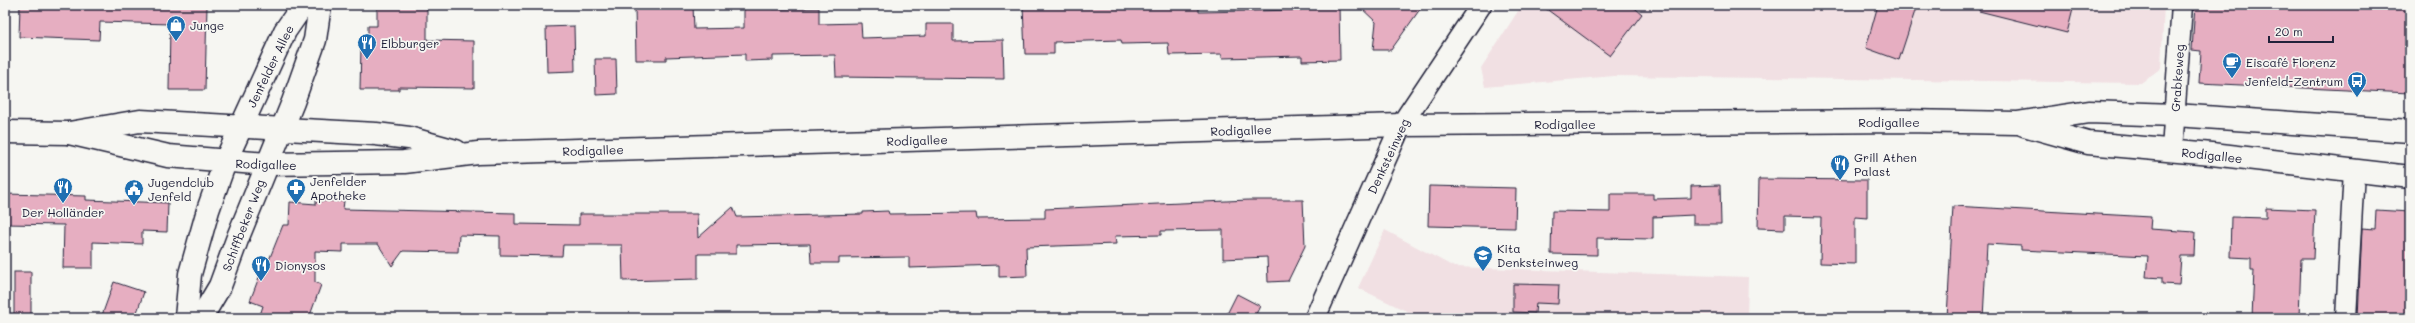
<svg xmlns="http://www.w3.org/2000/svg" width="2415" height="323" font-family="Mali,sans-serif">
<rect width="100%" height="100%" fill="#f6f6f2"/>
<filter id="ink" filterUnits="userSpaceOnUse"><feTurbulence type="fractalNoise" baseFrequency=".025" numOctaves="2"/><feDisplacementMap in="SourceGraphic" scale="8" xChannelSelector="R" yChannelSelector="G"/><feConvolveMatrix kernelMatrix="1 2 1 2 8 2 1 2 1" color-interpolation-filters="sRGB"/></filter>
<g filter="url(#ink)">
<g fill="#f1e0e3">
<path d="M1522,5H2164L2161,68L2141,83L1614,76L1485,87L1481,68Z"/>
<path d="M1385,230L1454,267L1748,277L1747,318H1421L1358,288Z"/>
</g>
<g fill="#e6aec1" stroke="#22223b">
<path d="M20,5H207L205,90H169L170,24L100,22L99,40L19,37Z"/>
<path d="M377,5H427V40L474,41V88L399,87V90H360L361,46L368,45V26H377Z"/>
<path d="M744,5H772V9L819,8V24L861,23L862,38L926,36V24H953V41L1003,40L1004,79L836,77L835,55L773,56V60L745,61V54L666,57V60H636L635,7L693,6L694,29L744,28Z"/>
<path d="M1075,5H1199V12L1301,10V5H1339L1340,60L1302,61V56L1222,58V54L1169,55L1168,43L1122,44L1121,40L1054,42V54H1025L1023,6Z"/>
<path d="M1358,5H1423L1391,50H1373L1376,22Z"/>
<path d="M1541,5H1631L1642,14L1610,56Z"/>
<path d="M1878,5H1917L1899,60L1866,48Z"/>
<path d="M1980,5H2074L2067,33L1979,11Z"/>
<path d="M2195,5H2410V93L2199,83L2201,51L2192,50Z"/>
<path d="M574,26L575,71L547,72L546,27Z"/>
<path d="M595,59H616L617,94L596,95Z"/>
<path d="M1759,179L1867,180V218L1855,217V264L1820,263L1821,217L1785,216V229L1758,228Z"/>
<path d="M1720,185L1721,224H1693V215L1653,217V239L1597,238V255L1551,254L1552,211L1610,212V194H1653V199L1691,198V186Z"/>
<path d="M1429,186L1516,188L1515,228L1428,226Z"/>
<path d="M5,194L86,196V200L168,203L167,232L142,231V244L93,242V268H63L64,225L5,224Z"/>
<path d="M1249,200H1303L1305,246L1288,281L1268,282L1267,257L1223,259V230L1161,231V235L1115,236L1116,244L1026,247L1027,276L999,277V265L909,268V257L839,258V263H811L810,244L736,245V254H698V279L623,281L622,245H563L562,256L500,255V236L459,235L458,252L403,251L392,266L378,244H343V252L315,251V282L321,285L309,318H259L263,306L250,301L264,264L267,265L283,225H289L290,202L316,204V201H344L343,209L515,213V224L579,225V214H697L698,238L733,207L737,217L863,214V212L888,211L889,214L976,213L977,219L1045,218V209Z"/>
<path d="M1953,206L2151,217L2150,229L2195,232L2194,256H2181L2179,285L2162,284V278L2146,277L2148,256L2021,250V246L1987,244L1983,318H1947Z"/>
<path d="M2266,208L2315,210L2313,259H2301L2299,318H2252L2254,270H2251V258L2230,257L2231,217L2266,218Z"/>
<path d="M2376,210L2410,212V318H2358L2362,228L2375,229Z"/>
<rect x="14" y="272" width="17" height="44"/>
<path d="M114,282L144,292L135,318H101Z"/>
<path d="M1513,284L1559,285L1558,304L1536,303L1535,313L1513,312Z"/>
<path d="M1237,294L1260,306L1254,318H1225Z"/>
</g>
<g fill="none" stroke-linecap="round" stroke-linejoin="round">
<g stroke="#22223b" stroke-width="23">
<g id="minor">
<path d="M2172,150L2182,5"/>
<path d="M1315,318L1401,125L1481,5"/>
<path d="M2346,318L2354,170"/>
</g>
</g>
<g stroke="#22223b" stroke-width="25">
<g id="secondary">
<path d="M2024,125L2088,143L2212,154L2410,177"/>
<path d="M5,132L69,133L140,121L376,134L409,138L456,151"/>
<path d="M69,133L168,156L267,164L404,162L478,153L1401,125L1905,121L2017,123L2089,112L2175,115L2410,131"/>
<path d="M186,318L190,274L208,210L225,162L285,31L303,5"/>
<path d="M201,318L220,286L238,237L293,102L315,40L320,5"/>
</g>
</g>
<use href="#minor" stroke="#f6f6f2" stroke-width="20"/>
<use href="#secondary" stroke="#f6f6f2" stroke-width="22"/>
</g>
</g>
<defs>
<g id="shop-pin" transform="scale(1)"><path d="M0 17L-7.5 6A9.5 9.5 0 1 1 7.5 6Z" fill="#1f6fb2" stroke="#f6f6f2"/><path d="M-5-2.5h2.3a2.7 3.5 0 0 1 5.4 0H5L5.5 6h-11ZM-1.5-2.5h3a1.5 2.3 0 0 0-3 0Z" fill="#fff"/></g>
<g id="restaurant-pin" transform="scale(1)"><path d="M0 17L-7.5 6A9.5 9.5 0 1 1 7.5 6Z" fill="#1f6fb2" stroke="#f6f6f2"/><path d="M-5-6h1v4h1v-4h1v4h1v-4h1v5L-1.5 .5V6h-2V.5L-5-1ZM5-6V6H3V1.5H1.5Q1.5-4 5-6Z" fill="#fff"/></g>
<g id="cafe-pin" transform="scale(1)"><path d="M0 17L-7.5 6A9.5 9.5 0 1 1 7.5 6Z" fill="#1f6fb2" stroke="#f6f6f2"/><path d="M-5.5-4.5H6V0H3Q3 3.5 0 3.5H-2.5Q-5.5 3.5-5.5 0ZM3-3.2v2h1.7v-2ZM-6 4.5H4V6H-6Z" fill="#fff"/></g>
<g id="bus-pin" transform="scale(1)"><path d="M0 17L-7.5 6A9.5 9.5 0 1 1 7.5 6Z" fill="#1f6fb2" stroke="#f6f6f2"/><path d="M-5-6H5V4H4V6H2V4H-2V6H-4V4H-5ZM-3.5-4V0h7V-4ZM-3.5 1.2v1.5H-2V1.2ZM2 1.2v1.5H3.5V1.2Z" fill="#fff"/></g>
<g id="pharmacy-pin" transform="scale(1)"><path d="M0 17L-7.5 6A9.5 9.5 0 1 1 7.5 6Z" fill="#1f6fb2" stroke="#f6f6f2"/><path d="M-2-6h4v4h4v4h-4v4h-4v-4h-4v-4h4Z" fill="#fff"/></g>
<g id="civic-pin" transform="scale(1)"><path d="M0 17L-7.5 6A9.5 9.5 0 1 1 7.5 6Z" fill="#1f6fb2" stroke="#f6f6f2"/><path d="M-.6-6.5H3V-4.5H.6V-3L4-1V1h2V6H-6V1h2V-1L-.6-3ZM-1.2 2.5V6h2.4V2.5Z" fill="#fff"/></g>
<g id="school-pin" transform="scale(1)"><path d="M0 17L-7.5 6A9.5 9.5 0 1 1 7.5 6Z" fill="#1f6fb2" stroke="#f6f6f2"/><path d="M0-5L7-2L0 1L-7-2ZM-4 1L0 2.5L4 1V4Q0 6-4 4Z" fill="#fff"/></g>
</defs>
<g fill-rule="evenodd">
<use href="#shop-pin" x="176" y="25"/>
<use href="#restaurant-pin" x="367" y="43"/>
<use href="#cafe-pin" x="2232" y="62"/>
<use href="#bus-pin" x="2357" y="81"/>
<use href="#restaurant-pin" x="1840" y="164"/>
<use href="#restaurant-pin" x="63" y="187"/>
<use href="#pharmacy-pin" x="296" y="188"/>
<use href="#civic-pin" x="134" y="189"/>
<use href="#school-pin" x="1483" y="255"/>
<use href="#restaurant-pin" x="261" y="265"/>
</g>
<g text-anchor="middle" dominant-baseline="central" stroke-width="3.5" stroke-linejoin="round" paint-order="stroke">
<g font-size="12" fill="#22223b" stroke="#f6f6f2" text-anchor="start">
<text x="190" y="25">Junge</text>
<text x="381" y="43">Elbburger</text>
<text x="2246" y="62">Eiscafé Florenz</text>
<text x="2343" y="81" text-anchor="end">Jenfeld-Zentrum</text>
<text x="1854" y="157">Grill Athen<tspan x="1854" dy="14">Palast</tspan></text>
<text x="310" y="181">Jenfelder<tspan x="310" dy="14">Apotheke</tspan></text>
<text x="148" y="182">Jugendclub<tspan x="148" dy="14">Jenfeld</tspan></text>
<text x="63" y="212" text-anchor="middle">Der Holländer</text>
<text x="1497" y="248">Kita<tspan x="1497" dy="14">Denksteinweg</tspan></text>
<text x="275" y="265">Dionysos</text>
</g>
<g font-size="12" fill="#22223b" stroke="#f6f6f2">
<text transform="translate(270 66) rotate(-64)">Jenfelder Allee</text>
<text transform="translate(2177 78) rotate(-86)">Grabkeweg</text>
<text x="1889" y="122">Rodigallee</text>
<text x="1565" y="124">Rodigallee</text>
<text transform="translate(1241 130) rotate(-2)">Rodigallee</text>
<text transform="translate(917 140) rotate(-2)">Rodigallee</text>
<text transform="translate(593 150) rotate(-2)">Rodigallee</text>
<text transform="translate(2212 155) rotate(6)">Rodigallee</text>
<text transform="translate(1388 156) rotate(-65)">Denksteinweg</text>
<text transform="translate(266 164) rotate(2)">Rodigallee</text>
<text transform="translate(243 225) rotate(-69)">Schiffbeker Weg</text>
</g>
</g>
<rect width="2415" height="323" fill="none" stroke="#f6f6f2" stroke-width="20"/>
<rect x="10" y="10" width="2395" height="303" fill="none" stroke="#22223b" stroke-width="1.5" filter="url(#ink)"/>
<path d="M2269 36v6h64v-6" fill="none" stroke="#22223b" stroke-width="2"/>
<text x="2275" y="36" font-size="12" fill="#22223b" stroke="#f6f6f2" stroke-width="3" paint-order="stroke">20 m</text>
</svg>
